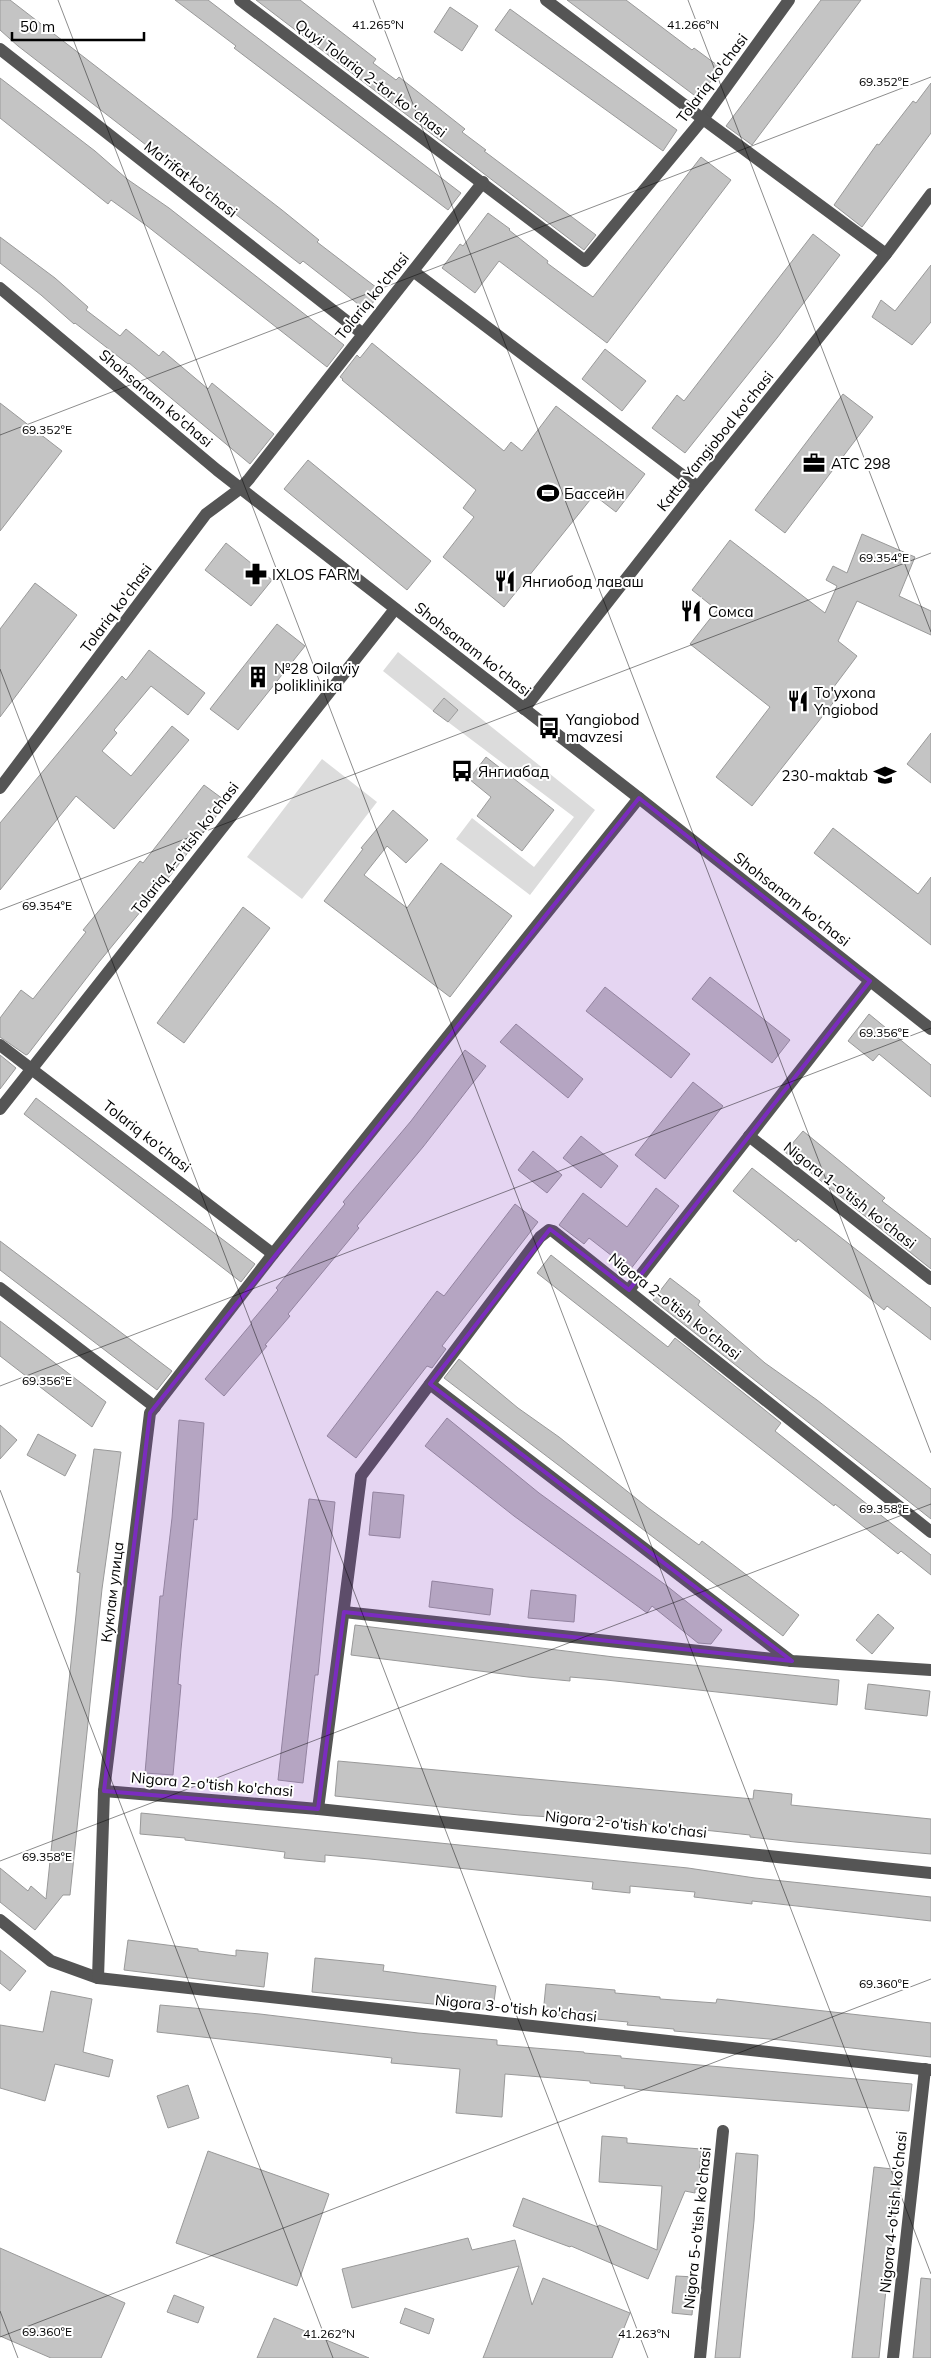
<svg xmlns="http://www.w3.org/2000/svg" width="931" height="2358" font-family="Mulish,sans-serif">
<rect width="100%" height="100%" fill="#fff"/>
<g fill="#dcdcdc">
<path d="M398,652L595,810L530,895L456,839L472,818L534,867L574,817L448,722L458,710L444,698L433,711L383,671Z"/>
<path d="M322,759L377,802L302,899L247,857Z"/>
</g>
<g fill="#c4c4c4" stroke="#999">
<path d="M0,0H10L282,210L319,240L317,242L381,291L367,311L303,261L300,264L18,46L0,30Z"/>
<path d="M175,0H208L461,193L448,210L234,48L236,46Z"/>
<path d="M256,0H300L376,59L373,63L396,80L399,77L465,129L462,132L486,150L484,151L596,235L584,250Z"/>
<path d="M567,0H626L692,50L694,48L721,68L698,98Z"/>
<path d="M821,0H861L752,145L726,126Z"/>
<path d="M450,7L478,26L462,51L434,32Z"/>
<path d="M510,9L677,130L663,151L495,30Z"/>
<path d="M0,78L95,151L127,179L169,208L344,345L327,367L147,226L111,200L108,204L0,118Z"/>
<path d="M931,83V133L862,227L834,205L877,144L879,145L913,101L916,103Z"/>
<path d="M701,157L731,180L607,343L499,261L475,293L442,268L460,244L463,246L488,213L510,229L509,230L548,261L547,263L593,297Z"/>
<path d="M813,234L840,255L777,338L685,453L652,428L677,395L684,401Z"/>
<path d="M0,237L55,278L88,307L86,310L120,336L126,329L159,356L163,351L208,389L212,383L274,434L250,464L129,363L128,364L75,323L74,324L41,295L0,263Z"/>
<path d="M931,265V322L912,345L872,317L881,300L895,311Z"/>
<path d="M372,343L504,451L511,442L522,451L556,406L645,474L616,512L594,495L504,607L443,557L474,517L463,508L476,490L342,380L343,379L340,377L357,355L360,358Z"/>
<path d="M605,349L646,381L622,411L582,379Z"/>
<path d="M843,394L873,417L785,533L755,510Z"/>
<path d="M0,403L62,451L0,531Z"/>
<path d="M308,460L431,561L407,590L284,489Z"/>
<path d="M862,534L915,557L899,596L931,611V635L857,601L838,641L857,656L833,688L840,694L752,806L716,777L770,707L690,644L717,610L692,590L730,540L825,613L837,586L826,580L833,566L847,573Z"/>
<path d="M226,543L272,580L251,606L205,570Z"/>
<path d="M35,583L77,615L0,717V629Z"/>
<path d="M277,624L305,646L238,730L210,709Z"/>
<path d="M149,650L205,693L188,715L151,686L114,730L117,733L102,751L131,776L172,726L189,740L114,829L76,796L0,890V823L122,676L126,680Z"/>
<path d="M444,698L458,710L448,722L433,711Z"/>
<path d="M931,733V783L907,764Z"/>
<path d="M486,757L554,810L522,851L477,816L491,797L469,779Z"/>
<path d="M204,785L227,802L169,877L99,962L28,1054L26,1055L0,1037V1018L21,990L33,999L86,932L83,930L112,895L140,861L143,863Z"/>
<path d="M393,810L428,840L406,863L387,846L364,875L407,908L441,863L512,916L450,997L324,901L363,849L361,848Z"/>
<path d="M833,828L918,894L931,877V945L814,853Z"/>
<path d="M243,907L270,928L184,1043L157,1023Z"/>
<path d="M710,977L790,1040L772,1063L692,999Z"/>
<path d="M605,987L690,1054L671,1078L586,1011Z"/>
<path d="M869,1014L931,1065V1097L879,1054L873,1061L848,1041Z"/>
<path d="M516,1024L583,1079L568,1098L500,1042Z"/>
<path d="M465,1050L486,1066L423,1147L357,1226L359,1228L288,1314L290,1316L265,1345L267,1346L224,1396L205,1379L252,1323L251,1322L278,1290L276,1288L345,1204L343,1202L411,1121Z"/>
<path d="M0,1055L16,1068L0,1089Z"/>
<path d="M693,1082L723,1106L665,1179L635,1155Z"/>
<path d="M36,1098L255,1264L241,1282L24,1114Z"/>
<path d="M803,1131L885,1198L882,1201L931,1239V1269L785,1152Z"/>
<path d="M581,1136L618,1166L601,1188L563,1158Z"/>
<path d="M533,1151L562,1175L547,1193L518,1170Z"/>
<path d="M752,1168L931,1308V1340L887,1306L884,1310L798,1239L796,1242L733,1191Z"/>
<path d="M656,1188L679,1206L630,1270L589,1238L584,1244L559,1225L583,1193L627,1227Z"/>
<path d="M515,1204L538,1222L442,1346L446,1349L432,1368L427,1366L356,1458L327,1436L437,1291L444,1296Z"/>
<path d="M0,1241L172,1371L157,1390L0,1270Z"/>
<path d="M551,1255L668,1347L675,1338L781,1423L775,1431L931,1555V1575L901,1551L898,1554L835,1504L834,1506L537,1273Z"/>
<path d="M670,1278L700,1301L698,1305L765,1363L817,1400L931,1489V1519L653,1300Z"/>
<path d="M0,1321L106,1402L92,1427L0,1356Z"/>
<path d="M459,1359L518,1408L559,1437L647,1507L699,1545L702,1541L799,1615L783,1636L444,1378Z"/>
<path d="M447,1418L539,1493L667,1586L722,1630L711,1644L698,1643L652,1606L647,1613L514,1516L425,1446Z"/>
<path d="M179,1420L204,1423L197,1520L194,1519L181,1649L178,1684L181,1685L173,1775L145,1773L160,1596H163L172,1518Z"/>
<path d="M0,1425L17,1440L0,1459Z"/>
<path d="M38,1434L76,1455L65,1476L27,1455Z"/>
<path d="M94,1449L121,1452L102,1589L70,1895H63L35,1930L0,1902V1868L28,1891L31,1886L46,1899L76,1615L80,1573L77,1572Z"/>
<path d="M373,1492L404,1495L400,1538L369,1535Z"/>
<path d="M309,1499L335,1502L318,1675H315L303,1783L278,1780Z"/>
<path d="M432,1581L493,1589L490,1615L429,1607Z"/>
<path d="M531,1590L576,1595L574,1622L528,1618Z"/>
<path d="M878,1614L894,1628L872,1654L856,1640Z"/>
<path d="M355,1625L614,1657L839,1680L837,1705L606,1680L570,1677V1681L528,1677L351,1655Z"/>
<path d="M868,1684L930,1691L927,1716L865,1709Z"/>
<path d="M338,1761L753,1799L754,1790L792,1794L791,1805L931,1819V1854L795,1842L750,1837V1835L630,1822L519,1815L335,1796Z"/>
<path d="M141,1813L688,1868L755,1878L931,1897V1921L752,1901V1904L694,1897L695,1892L630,1886V1893L592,1889L593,1882L370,1859L325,1855V1862L284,1858L285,1852L185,1840V1838L140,1834Z"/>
<path d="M128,1940L198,1949V1951L236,1956V1950L268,1953L264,1987L124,1970Z"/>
<path d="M0,1950L26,1971L10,1991L0,1983Z"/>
<path d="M315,1958L384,1965L383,1971L496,1986L493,2010L312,1992Z"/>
<path d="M546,1984L615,1990V1993L660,1997V1999L716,2003L717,1999L931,2023V2057L781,2040L674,2031V2029L627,2025L628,2022L543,2014Z"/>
<path d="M51,1991L92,1999L83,2052L113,2060L109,2077L55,2064L45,2101L0,2088V2025L43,2032Z"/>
<path d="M160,2005L260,2014L418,2033L497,2040V2045L584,2052V2053L621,2056V2058L912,2084L909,2111L654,2091L624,2088L625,2086L590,2083V2081L505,2074L502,2117L456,2113L460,2069L391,2063L392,2058L157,2032Z"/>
<path d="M188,2085L199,2118L168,2128L157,2096Z"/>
<path d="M602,2136L627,2138V2143L701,2149L698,2189H695V2193L685,2191L648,2279L571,2246L570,2247L513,2226L523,2198L598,2227L599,2225L657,2250L662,2186L599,2182Z"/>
<path d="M208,2151L329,2194L297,2286L176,2243Z"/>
<path d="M736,2153L758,2155L754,2221L740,2358H715Z"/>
<path d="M874,2167L902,2170L889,2260L879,2358H852Z"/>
<path d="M468,2238L472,2250L515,2240L532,2305L543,2278L630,2313L612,2358H483L519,2266L352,2308L342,2269Z"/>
<path d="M0,2248L125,2303L101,2358H51L0,2336Z"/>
<path d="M676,2276L695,2277L692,2315L672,2313Z"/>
<path d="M921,2278L931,2279V2358H913Z"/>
<path d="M174,2295L204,2307L198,2323L167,2312Z"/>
<path d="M405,2308L434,2319L429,2334L400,2323Z"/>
<path d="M274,2318L369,2358H257Z"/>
</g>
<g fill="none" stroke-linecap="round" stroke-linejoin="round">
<g stroke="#555" stroke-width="12">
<path d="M240,0L585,261L703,119L789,0"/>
<path d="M546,0L703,119L886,254"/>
<path d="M0,49L363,334"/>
<path d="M413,271L698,487"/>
<path d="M0,288L217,470L639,798L931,1029"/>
<path d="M524,709L698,487L886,254L931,194"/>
<path d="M0,788L206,514L241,488L249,479L483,182"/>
<path d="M0,1045L273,1254"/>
<path d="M0,1109L395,609"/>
<path d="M749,1136L931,1279"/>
<path d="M0,1288L155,1407"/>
<path d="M629,1290L870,981"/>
<path d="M430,1384L791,1661"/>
<path d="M344,1612L792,1661L931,1670"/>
<path d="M104,1791L318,1809L931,1873"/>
<path d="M318,1809L361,1476L540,1237L549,1230L553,1231L931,1532"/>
<path d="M0,1920L51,1961L98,1978L931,2070"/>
<path d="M98,1978L104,1791L150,1413L273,1254L639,798"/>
<path d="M700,2358L723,2131"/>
<path d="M893,2358L925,2069"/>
</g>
</g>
<path fill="#7b2cbf" fill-opacity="0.2" stroke="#7b2cbf" stroke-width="4" stroke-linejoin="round" d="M639,798L870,981L629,1290L550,1229L430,1384L792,1661L344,1612L318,1809L104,1791L150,1413Z"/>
<path fill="none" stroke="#000" stroke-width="1" stroke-opacity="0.45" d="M58,0L931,2274M373,0L931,1453M688,0L931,632M0,435L931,77M0,669L648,2358M0,910L931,553M0,1386L931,1028M0,1490L333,2358M0,1861L931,1504M0,2311L18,2358M0,2337L931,1979"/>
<defs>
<g id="office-bare" transform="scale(1.725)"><path d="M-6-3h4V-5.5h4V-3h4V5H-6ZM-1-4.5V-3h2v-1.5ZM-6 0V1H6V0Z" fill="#000" stroke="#fff" stroke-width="2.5" paint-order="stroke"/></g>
<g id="stadium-bare" transform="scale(1.725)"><path d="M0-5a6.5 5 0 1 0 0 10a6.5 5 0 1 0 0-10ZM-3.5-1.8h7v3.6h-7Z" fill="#000" stroke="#fff" stroke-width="2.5" paint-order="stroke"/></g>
<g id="pharmacy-bare" transform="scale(1.725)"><path d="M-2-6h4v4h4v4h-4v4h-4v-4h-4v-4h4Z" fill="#000" stroke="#fff" stroke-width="2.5" paint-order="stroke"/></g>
<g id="restaurant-bare" transform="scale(1.725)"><path d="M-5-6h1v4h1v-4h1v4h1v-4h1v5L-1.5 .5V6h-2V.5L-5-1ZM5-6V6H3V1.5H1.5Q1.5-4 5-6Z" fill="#000" stroke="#fff" stroke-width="2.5" paint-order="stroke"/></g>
<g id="building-bare" transform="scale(1.725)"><path d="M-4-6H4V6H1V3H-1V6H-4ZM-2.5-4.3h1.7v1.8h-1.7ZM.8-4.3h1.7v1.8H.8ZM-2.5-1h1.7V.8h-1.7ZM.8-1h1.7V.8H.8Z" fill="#000" stroke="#fff" stroke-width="2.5" paint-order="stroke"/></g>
<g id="bus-bare" transform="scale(1.725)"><path d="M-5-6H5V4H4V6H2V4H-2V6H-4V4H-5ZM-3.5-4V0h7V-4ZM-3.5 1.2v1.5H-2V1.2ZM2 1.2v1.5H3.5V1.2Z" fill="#000" stroke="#fff" stroke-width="2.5" paint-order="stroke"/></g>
<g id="school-bare" transform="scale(1.725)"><path d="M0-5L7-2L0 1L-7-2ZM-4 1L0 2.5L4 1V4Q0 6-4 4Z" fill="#000" stroke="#fff" stroke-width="2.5" paint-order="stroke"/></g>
</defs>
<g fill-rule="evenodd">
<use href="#office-bare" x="814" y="463"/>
<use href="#stadium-bare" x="548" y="493"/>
<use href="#pharmacy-bare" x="256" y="574"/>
<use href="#restaurant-bare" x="505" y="581"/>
<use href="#restaurant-bare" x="691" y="611"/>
<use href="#building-bare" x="258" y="677"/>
<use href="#restaurant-bare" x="798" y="701"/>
<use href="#bus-bare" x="549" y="728"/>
<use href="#bus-bare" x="462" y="771"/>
<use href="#school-bare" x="885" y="775"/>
</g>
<g text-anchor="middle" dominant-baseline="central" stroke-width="4" stroke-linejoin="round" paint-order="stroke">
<g font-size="15" fill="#000" stroke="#fff">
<text transform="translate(371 78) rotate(37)">Quyi Tolariq 2-tor koʻchasi</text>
<text transform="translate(712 78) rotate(-53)">Tolariq ko'chasi</text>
<text transform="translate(191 179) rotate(38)">Ma'rifat ko'chasi</text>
<text transform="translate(372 296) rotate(-51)">Tolariq ko'chasi</text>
<text transform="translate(156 398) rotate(40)">Shohsanam ko'chasi</text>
<text transform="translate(715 441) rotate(-51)">Katta Yangiobod ko'chasi</text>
<text transform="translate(116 608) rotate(-53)">Tolariq ko'chasi</text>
<text transform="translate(473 649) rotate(38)">Shohsanam ko'chasi</text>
<text transform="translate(185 848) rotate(-52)">Tolariq 4-o'tish ko'chasi</text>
<text transform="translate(792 899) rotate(38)">Shohsanam ko'chasi</text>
<text transform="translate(147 1136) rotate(38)">Tolariq ko'chasi</text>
<text transform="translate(850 1195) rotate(38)">Nigora 1-o'tish ko'chasi</text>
<text transform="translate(675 1306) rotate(38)">Nigora 2-o'tish ko'chasi</text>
<text transform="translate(112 1592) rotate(-83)">Куклам улица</text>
<text transform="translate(212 1784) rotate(5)">Nigora 2-o'tish ko'chasi</text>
<text transform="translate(626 1824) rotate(6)">Nigora 2-o'tish ko'chasi</text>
<text transform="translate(516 2008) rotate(6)">Nigora 3-o'tish ko'chasi</text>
<text transform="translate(893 2212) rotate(-84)">Nigora 4-o'tish ko'chasi</text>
<text transform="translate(697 2228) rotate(-84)">Nigora 5-o'tish ko'chasi</text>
</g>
<g font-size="15" fill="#000" stroke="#fff" text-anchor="start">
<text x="831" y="463">АТС 298</text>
<text x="564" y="493">Бассейн</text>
<text x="272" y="574">IXLOS FARM</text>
<text x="522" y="581">Янгиобод лаваш</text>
<text x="708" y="611">Сомса</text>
<text x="274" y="668">№28 Oilaviy<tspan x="274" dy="17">poliklinika</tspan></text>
<text x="814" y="692">To'yxona<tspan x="814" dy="17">Yngiobod</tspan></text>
<text x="566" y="719">Yangiobod<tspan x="566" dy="17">mavzesi</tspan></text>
<text x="478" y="771">Янгиабад</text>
<text x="868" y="775" text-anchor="end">230-maktab</text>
</g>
</g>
<g font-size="12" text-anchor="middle" fill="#000" stroke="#fff" stroke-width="4" stroke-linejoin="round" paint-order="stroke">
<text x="693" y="29">41.266°N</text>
<text x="378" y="29">41.265°N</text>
<text x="884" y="86">69.352°E</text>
<text x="47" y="434">69.352°E</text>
<text x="884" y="562">69.354°E</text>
<text x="47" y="910">69.354°E</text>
<text x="884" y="1037">69.356°E</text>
<text x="47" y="1385">69.356°E</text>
<text x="884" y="1513">69.358°E</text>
<text x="47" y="1861">69.358°E</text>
<text x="884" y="1988">69.360°E</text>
<text x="47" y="2336">69.360°E</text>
<text x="329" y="2338">41.262°N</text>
<text x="644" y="2338">41.263°N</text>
</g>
<path d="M12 32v8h132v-8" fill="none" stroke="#000000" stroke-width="2.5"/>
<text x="20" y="32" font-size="15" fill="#000000" stroke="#ffffff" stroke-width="4" paint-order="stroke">50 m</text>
</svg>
